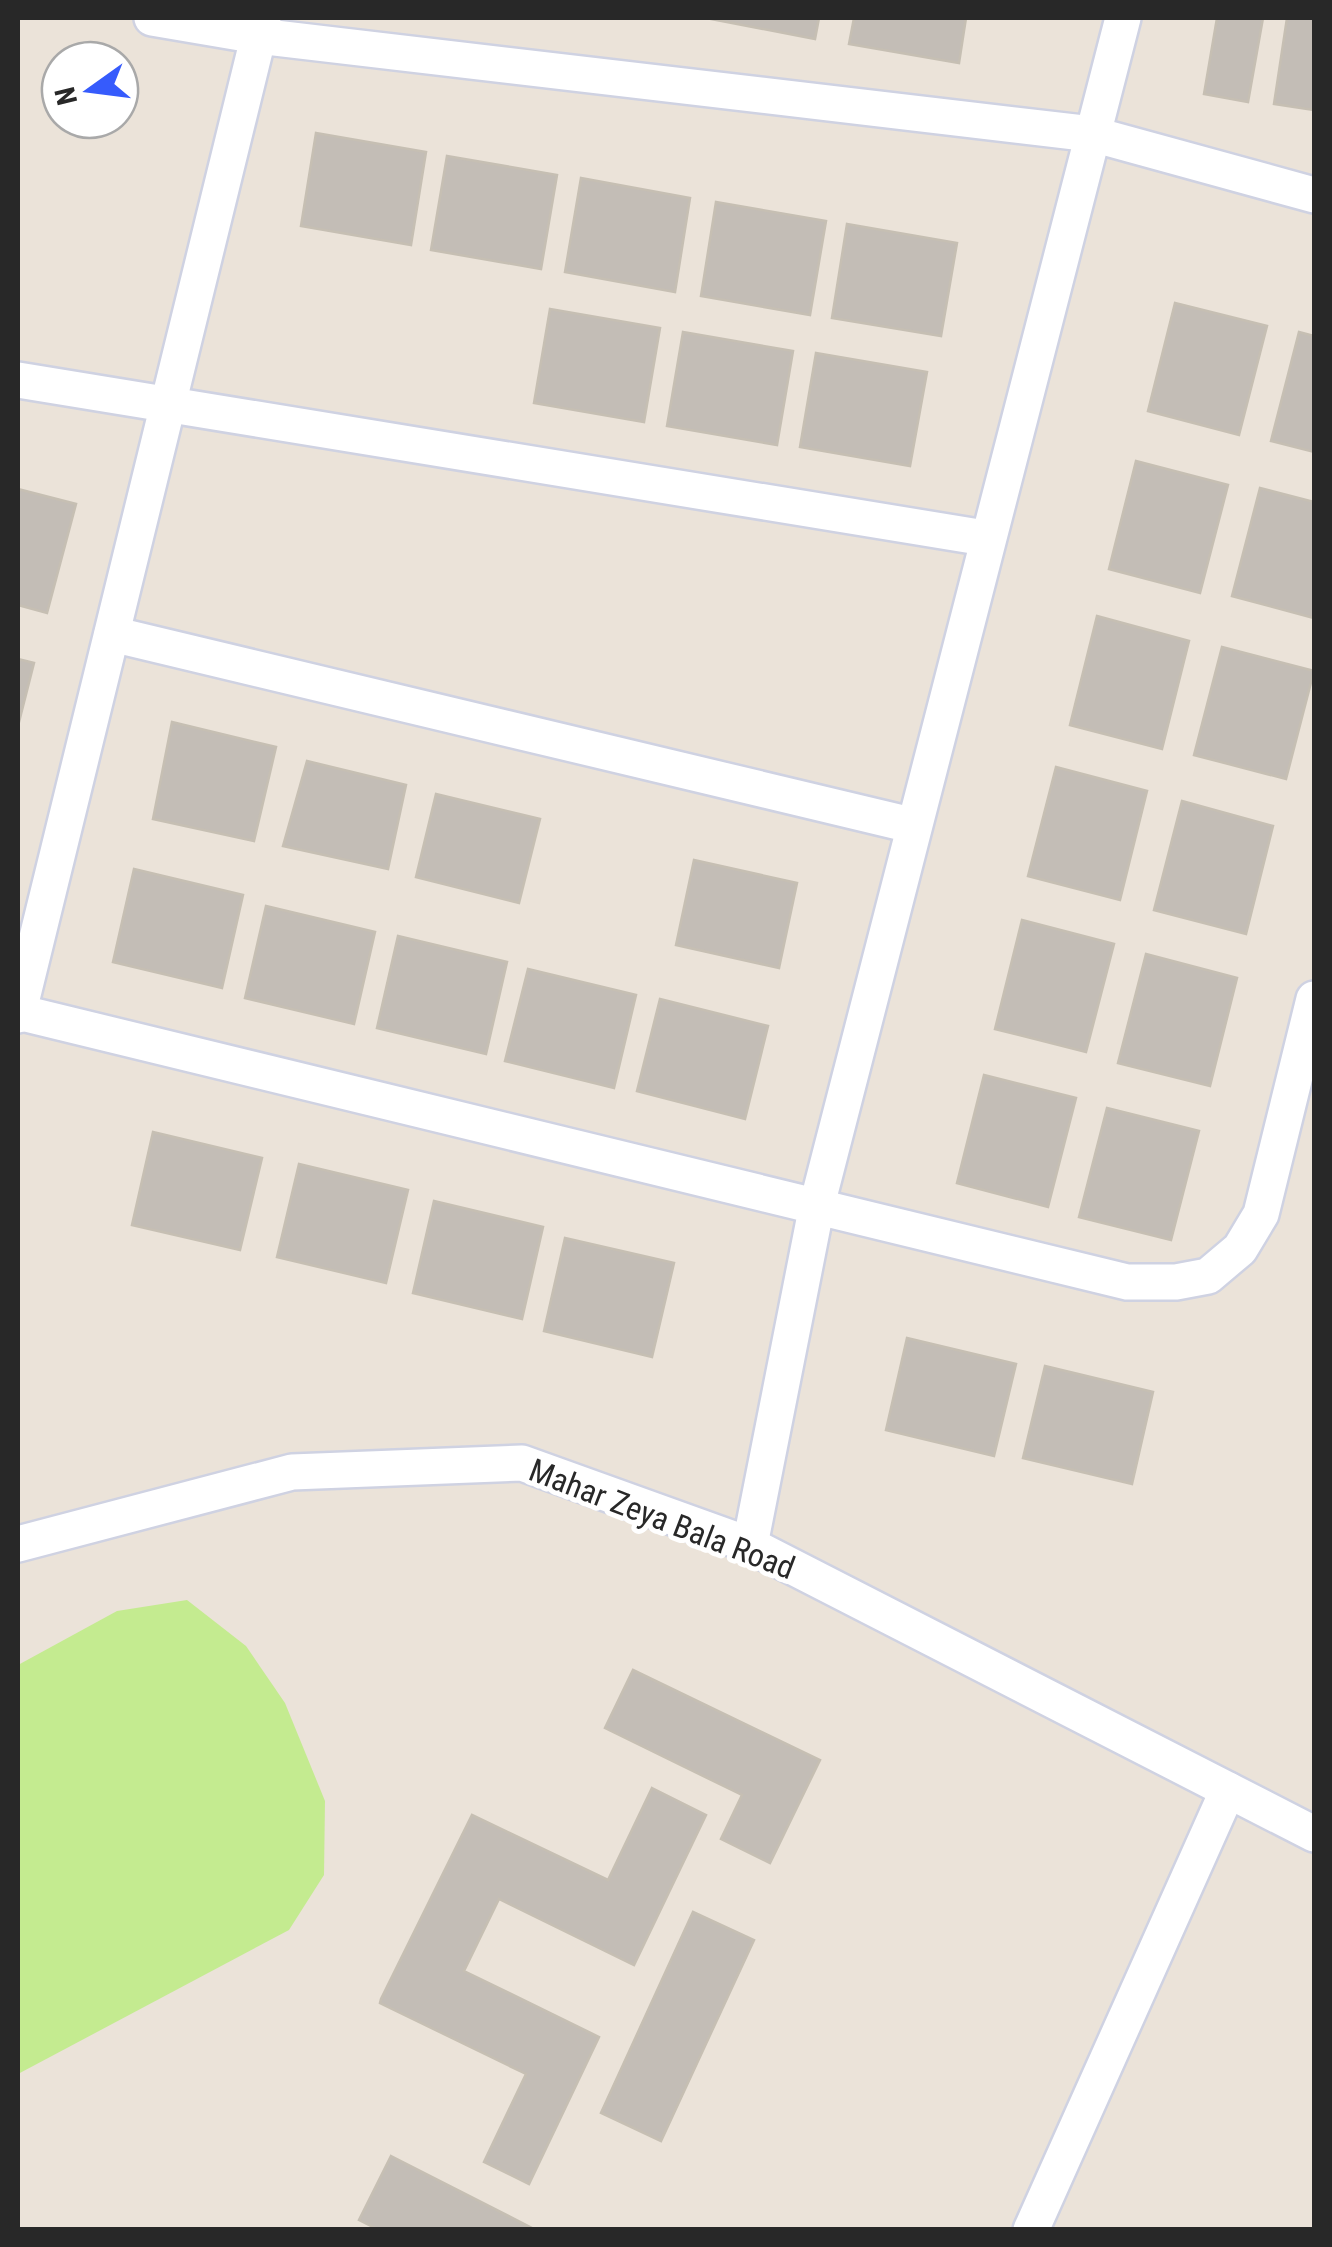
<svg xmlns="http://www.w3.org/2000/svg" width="1332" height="2247" font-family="'Roboto Condensed',sans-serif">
<rect width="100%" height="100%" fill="#ebe3d9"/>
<path fill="#c4eb90" d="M187,1600L246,1646L285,1703L325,1801L324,1875L289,1930L18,2074V1665L117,1611Z"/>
<g fill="#c3bdb6" stroke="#c6bfb3" stroke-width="2.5">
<path d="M706,18H819L815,39Z"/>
<path d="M854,18H966L959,63L849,44Z"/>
<path d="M1217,18H1263L1248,102L1204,94Z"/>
<path d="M1287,18H1314V110L1274,104Z"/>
<path d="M316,133L426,152L411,245L301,226Z"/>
<path d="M447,156L557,175L541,269L431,250Z"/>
<path d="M581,178L690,198L675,292L565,272Z"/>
<path d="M716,202L826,221L810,315L701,296Z"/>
<path d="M847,224L957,243L941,336L832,318Z"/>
<path d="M1175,303L1267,326L1239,435L1148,411Z"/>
<path d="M550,309L660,328L644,422L534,403Z"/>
<path d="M683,332L793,351L777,445L667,426Z"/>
<path d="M1299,332L1314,336V452L1271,441Z"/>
<path d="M816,353L927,372L910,466L800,447Z"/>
<path d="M1136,461L1228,485L1200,593L1109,569Z"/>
<path d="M1260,488L1314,502V618L1232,596Z"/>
<path d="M18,489L76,504L47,613L18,605Z"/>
<path d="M1097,616L1189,641L1162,749L1070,725Z"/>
<path d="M1222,647L1314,671L1286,779L1194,755Z"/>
<path d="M18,659L34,663L18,726Z"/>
<path d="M172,722L276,747L254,841L153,819Z"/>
<path d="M307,761L406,785L388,869L283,846Z"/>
<path d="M1056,767L1147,791L1120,900L1028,876Z"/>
<path d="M436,794L540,819L519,903L416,877Z"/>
<path d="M1182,801L1273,826L1246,934L1154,910Z"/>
<path d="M694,860L797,883L779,968L676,945Z"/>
<path d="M134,869L243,895L222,988L113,962Z"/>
<path d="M266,906L375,932L354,1024L245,998Z"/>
<path d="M1022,920L1114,944L1086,1052L995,1029Z"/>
<path d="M398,936L507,962L486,1054L377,1028Z"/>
<path d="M1146,954L1237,978L1210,1086L1118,1063Z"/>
<path d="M528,969L636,995L614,1088L505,1061Z"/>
<path d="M660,999L768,1026L745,1119L637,1091Z"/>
<path d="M984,1075L1076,1098L1048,1207L957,1183Z"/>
<path d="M1107,1108L1199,1131L1171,1240L1079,1217Z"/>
<path d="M153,1132L262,1158L240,1250L132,1225Z"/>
<path d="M299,1164L408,1190L386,1283L277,1257Z"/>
<path d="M434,1201L543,1227L522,1319L413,1293Z"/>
<path d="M565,1238L674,1263L652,1357L544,1331Z"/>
<path d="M907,1338L1016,1364L994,1456L886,1430Z"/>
<path d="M1045,1366L1153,1392L1132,1484L1023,1458Z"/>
<path d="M633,1670L820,1760L770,1863L721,1839L742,1795L605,1728Z"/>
<path d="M652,1788L706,1815L634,1965L499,1899L464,1971L599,2037L529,2184L484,2162L526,2074L380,2003L381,1999L472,1815L608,1880Z"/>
<path d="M693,1912L754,1940L661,2141L601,2113Z"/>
<path d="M391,2156L536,2230H379L359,2220Z"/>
</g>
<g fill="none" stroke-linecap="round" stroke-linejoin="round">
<g stroke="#cfd2e2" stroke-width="40">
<g id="street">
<path d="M152,18L258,36L1092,134L1314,195"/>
<path d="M18,380L985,538"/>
<path d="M112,634L911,825"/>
<path d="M18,1012L1127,1282H1176L1208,1276L1240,1249L1261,1214L1314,999"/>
<path d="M18,1015L263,18"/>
<path d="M18,1544L292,1472L522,1463L750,1545L1314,1834"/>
<path d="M750,1545L817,1205L1123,18"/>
<path d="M1031,2230L1228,1790"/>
</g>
</g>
<use href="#street" stroke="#fff" stroke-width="35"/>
</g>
<g text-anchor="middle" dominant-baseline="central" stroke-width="10" stroke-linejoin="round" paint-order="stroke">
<g font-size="32" fill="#282828" stroke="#fff">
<text transform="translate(662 1519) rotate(21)">Mahar Zeya Bala Road</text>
</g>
</g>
<rect width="1332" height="2247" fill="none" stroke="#282828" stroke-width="40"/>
<g transform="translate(90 90) rotate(256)"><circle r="48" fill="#ffffff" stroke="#a9a9a9" stroke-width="2.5"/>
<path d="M0-8L18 38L0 25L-18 38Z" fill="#365bfc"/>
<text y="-15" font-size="28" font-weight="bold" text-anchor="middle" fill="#282828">N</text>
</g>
</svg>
